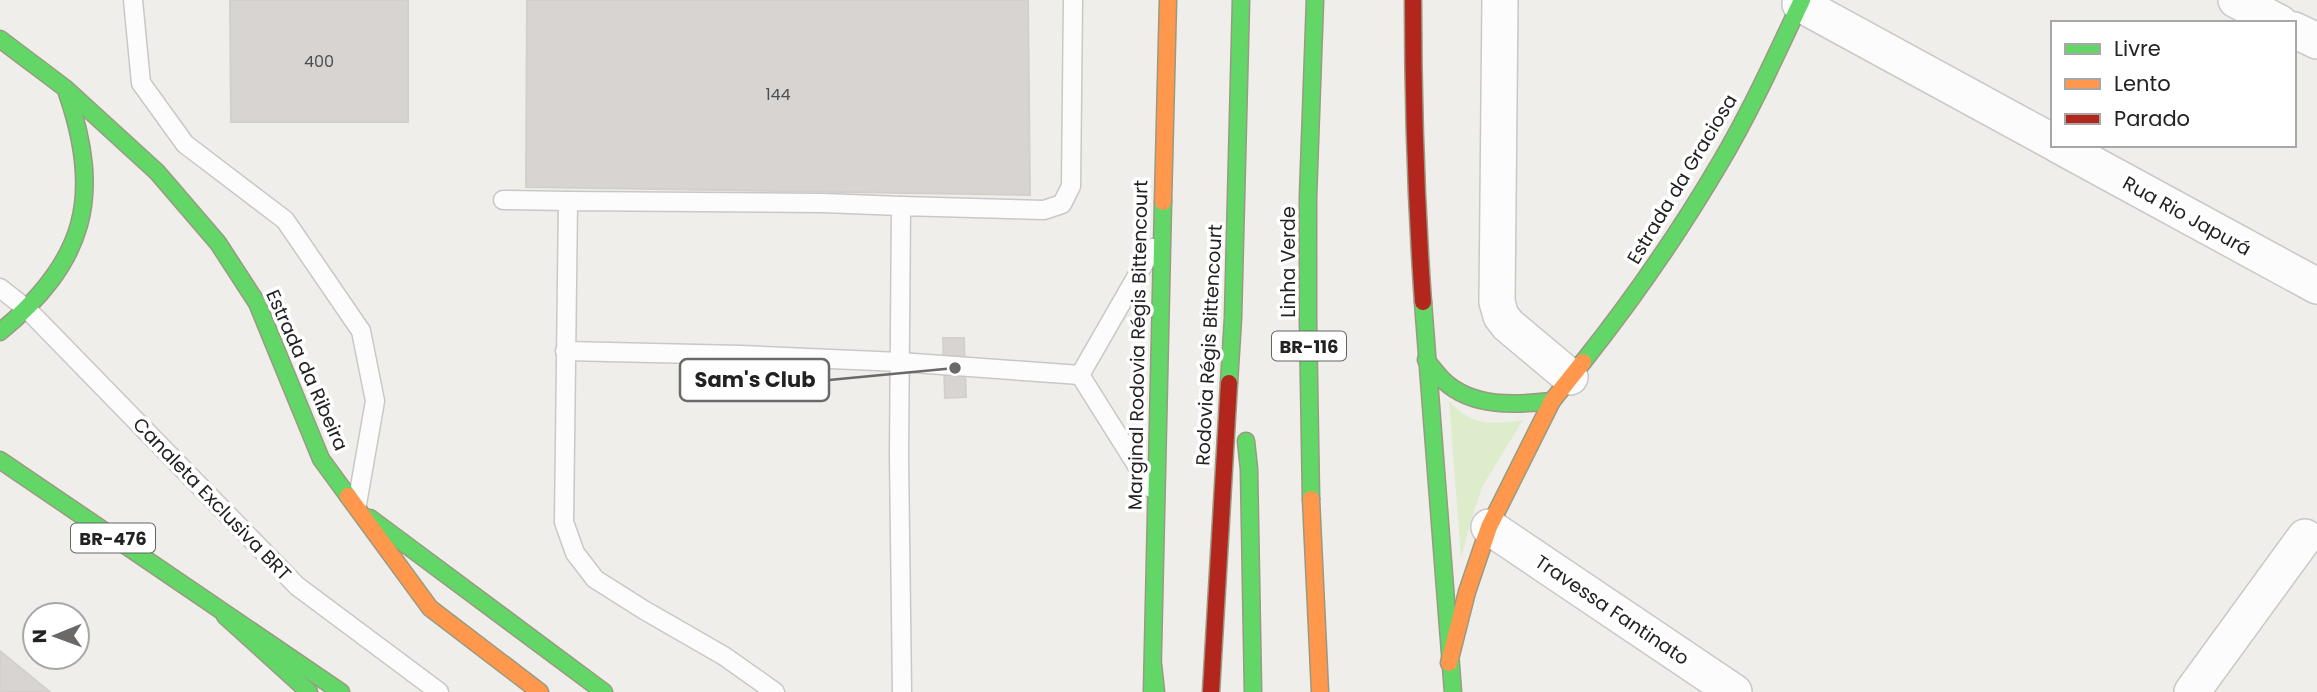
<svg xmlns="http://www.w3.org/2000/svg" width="2317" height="692" font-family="Poppins,sans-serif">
<rect width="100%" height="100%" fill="#f0eeeb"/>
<path fill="#ddeccb" d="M1449,401C1472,426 1492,425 1523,420L1482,487L1471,521L1461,558Z"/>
<g fill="#d7d4d2" stroke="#d3d0cc" stroke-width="2">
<path d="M230,0H408V122H231Z"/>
<path d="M527,0H1028L1030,195L526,187Z"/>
<path d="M943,338H964L966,397L945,398Z"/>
<path d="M0,651L50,692H0Z"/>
</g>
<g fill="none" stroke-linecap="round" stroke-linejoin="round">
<g stroke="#c9c8c7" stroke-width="21">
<g id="lane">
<path d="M133,0L141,83L185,144L285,220L361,331L375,401L357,504"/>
<path d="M503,200L568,201"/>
<path d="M0,288L28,310L297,586L439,692"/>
<path d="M565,351L741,355L900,362L1080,375"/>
<path d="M1080,375L1153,248"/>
<path d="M1080,375L1151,488"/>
<path d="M775,692L724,656L644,610L595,579L575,553L564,522L568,201L823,203L901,206"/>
<path d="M902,692L899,456L901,206L1044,210L1062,204L1071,186L1073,0"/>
</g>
</g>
<g stroke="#c9c8c7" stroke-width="38">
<g id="street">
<path d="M1500,0L1497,302L1501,316L1508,325L1570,377"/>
<path d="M2236,0L2280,23"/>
<path d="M1800,4L2053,142"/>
<path d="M2294,30L2317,41"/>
<path d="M2058,145L2317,286"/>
<path d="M1489,527L1734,692"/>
<path d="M2192,692L2305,537"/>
</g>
</g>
<g stroke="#999a82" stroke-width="19">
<g id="fast">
<path d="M0,39L65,88L157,172L218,243L257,303L321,459L348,496"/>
<path d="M1423,302L1453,692"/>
<path d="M0,332C85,262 103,197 67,93"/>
<path d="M1426,360C1432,367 1438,375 1444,381C1473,408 1516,405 1552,401"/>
<path d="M1583,362C1633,299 1679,233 1720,163C1751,111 1776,55 1802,0"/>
<path d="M1229,383L1233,318L1241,0"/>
<path d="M1246,441L1249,469L1253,692"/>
<path d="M0,460L341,692"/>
<path d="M1311,499L1308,321V197L1315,0"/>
<path d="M370,518L604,692"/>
<path d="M225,616L309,692"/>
<path d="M1153,665L1156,692"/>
<path d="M1152,692L1163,202"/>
</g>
</g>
<g stroke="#999a82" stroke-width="19">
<g id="slow">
<path d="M1163,202L1168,0"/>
<path d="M348,496L430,608L540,692"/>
<path d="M1311,499L1320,692"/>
<path d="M1449,663L1467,592L1489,527L1552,401L1583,362"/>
</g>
</g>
<g stroke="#999a82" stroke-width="19">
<g id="jam">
<path d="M1413,0C1413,101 1416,201 1423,302"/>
<path d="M1211,692L1229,383"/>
</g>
</g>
<use href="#lane" stroke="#fdfcfc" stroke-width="18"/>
<use href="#street" stroke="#fdfcfc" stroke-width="35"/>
<use href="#fast" stroke="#63d668" stroke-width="16"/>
<use href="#slow" stroke="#ff974d" stroke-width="16"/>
<use href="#jam" stroke="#b3261e" stroke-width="16"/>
</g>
<g text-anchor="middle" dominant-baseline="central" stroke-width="7" stroke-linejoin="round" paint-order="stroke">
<g font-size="16" fill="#4f4e4e">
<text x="319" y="61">400</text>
<text x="778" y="94">144</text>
</g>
<g fill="#fff" stroke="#646464" stroke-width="2">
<rect x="1272" y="331.5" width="74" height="29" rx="5"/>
<rect x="71" y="523.5" width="84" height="29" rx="5"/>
</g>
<g font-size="18" font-weight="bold" fill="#222">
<text x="1309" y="346">BR-116</text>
<text x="113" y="538">BR-476</text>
</g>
<g font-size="19" fill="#222" stroke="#fff">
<text transform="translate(1682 179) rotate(-59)">Estrada da Graciosa</text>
<text transform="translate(2187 216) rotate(29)">Rua Rio Japurá</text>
<text transform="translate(1288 262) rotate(-90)">Linha Verde</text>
<text transform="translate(1138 345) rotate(-89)">Marginal Rodovia Régis Bittencourt</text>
<text transform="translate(1209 345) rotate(-87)">Rodovia Régis Bittencourt</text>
<text transform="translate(307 370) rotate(66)">Estrada da Ribeira</text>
<text transform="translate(212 499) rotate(46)">Canaleta Exclusiva BRT</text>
<text transform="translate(1612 610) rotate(34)">Travessa Fantinato</text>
</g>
</g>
<path fill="none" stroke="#6a6968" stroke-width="2.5" d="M955 368L829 380"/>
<circle fill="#6a6968" stroke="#fff" stroke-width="2.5" cx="955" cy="368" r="7"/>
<rect fill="#fff" stroke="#6a6968" stroke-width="2.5" x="680" y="359" width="149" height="42" rx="7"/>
<g font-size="21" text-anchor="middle" font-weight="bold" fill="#222">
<text x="755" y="387">Sam's Club</text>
</g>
<rect x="2051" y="21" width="245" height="126" fill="#ffffff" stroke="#a7a7a7" stroke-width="2"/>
<rect x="2065" y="44" width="35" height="10" fill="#63d668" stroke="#a7a7a7" stroke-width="2"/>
<text x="2114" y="56" font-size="21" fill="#222222">Livre</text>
<rect x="2065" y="79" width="35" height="10" fill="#ff974d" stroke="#a7a7a7" stroke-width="2"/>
<text x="2114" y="91" font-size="21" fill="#222222">Lento</text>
<rect x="2065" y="114" width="35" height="10" fill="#b3261e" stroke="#a7a7a7" stroke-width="2"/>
<text x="2114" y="126" font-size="21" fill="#222222">Parado</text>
<g transform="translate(56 636) rotate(269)"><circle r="33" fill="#ffffff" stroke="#a7a7a7" stroke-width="2"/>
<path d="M0-5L12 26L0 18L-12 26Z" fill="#6a6968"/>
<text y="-10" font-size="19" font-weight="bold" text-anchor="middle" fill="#222222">N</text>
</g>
</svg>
